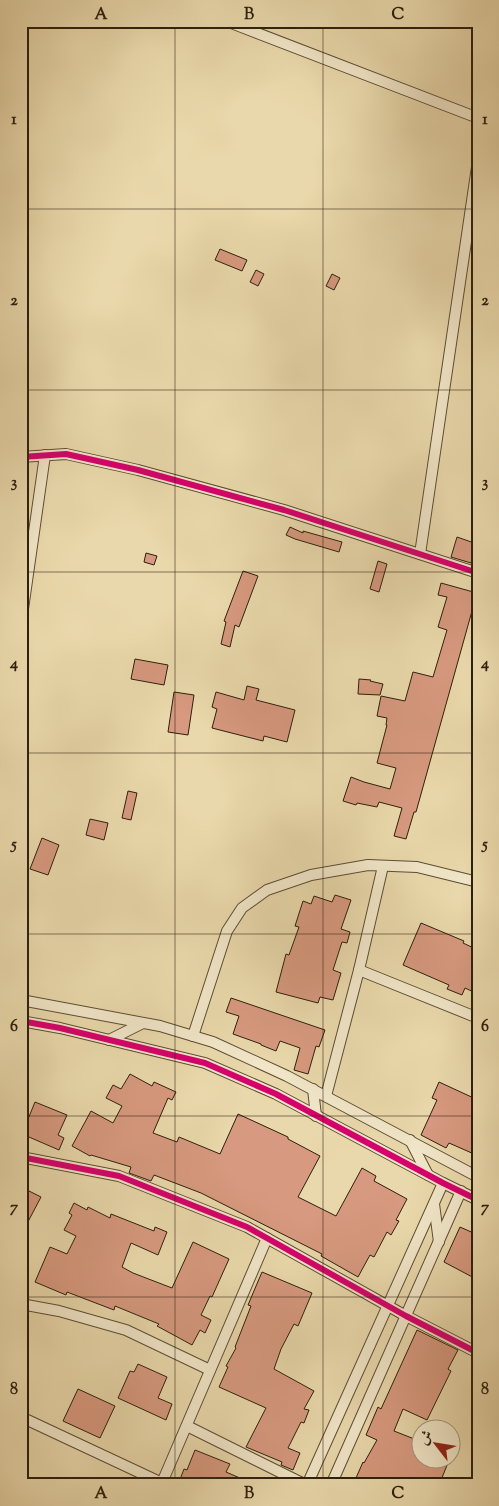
<svg xmlns="http://www.w3.org/2000/svg" width="499" height="1506" font-family="'Sorts Mill Goudy',Amiri,serif">
<rect width="100%" height="100%" fill="#e9d8ab"/>
<filter id="stains"><feTurbulence type="fractalNoise" baseFrequency=".004" numOctaves="4"/><feColorMatrix values="0 0 0 0 .2 0 0 0 0 .09 0 0 0 0 .02 0 0 0 .5 -.17"/></filter>
<radialGradient id="worn" r=".72"><stop offset=".6" stop-color="#630" stop-opacity="0"/><stop offset="1" stop-color="#630" stop-opacity=".3"/></radialGradient>
<g fill="#d7997f" stroke="#2d1f0c">
<path d="M220,249L247,260L242,271L215,260Z"/>
<path d="M256,270L264,274L258,286L250,282Z"/>
<path d="M332,274L340,278L334,290L326,286Z"/>
<path d="M290,527L303,533V531L342,542L339,552L295,539L286,535Z"/>
<path d="M457,537L477,544L471,563L451,557Z"/>
<path d="M146,553L157,556L154,565L144,562Z"/>
<path d="M378,561L387,564L379,592L370,589Z"/>
<path d="M243,571L258,576L239,627L235,625L230,647L221,644L226,622L224,621Z"/>
<path d="M441,583L477,593L416,812H414L406,839L394,836L402,808L379,802L377,807L357,803L356,805L343,801L351,777L364,782L390,789L396,768L377,763L387,725H386L387,718L377,716L381,696L405,701L413,672L433,677L447,630L438,627L447,597L438,595Z"/>
<path d="M135,659L168,665L164,685L131,679Z"/>
<path d="M359,679L371,680L370,681L383,684L380,695L358,694Z"/>
<path d="M247,686L259,689L256,700L295,710L287,742L264,736L263,741L212,728L217,709L212,707L216,692L244,700Z"/>
<path d="M174,692L194,695L188,735L168,732Z"/>
<path d="M128,791L137,793L131,820L122,818Z"/>
<path d="M90,819L108,823L104,840L86,835Z"/>
<path d="M42,838L59,845L48,875L30,869Z"/>
<path d="M335,895L351,900L341,929L350,932L347,943L342,942L333,970L341,973L333,1000L320,997L318,1003L276,992L286,954L289,955L299,927L295,926L303,901L311,904L314,896L332,902Z"/>
<path d="M421,923L464,941L463,943L478,950V994L465,988L462,995L447,989L449,985L403,965Z"/>
<path d="M231,998L325,1030L319,1047L316,1046L308,1074L294,1070L300,1048L280,1041L276,1051L261,1045V1044L233,1034L239,1016L226,1012Z"/>
<path d="M130,1074L152,1086L154,1082L176,1092L172,1100L168,1098L153,1133L177,1142L179,1137L220,1154L238,1114L288,1137V1139L320,1156L298,1197L336,1216L362,1168L376,1176L374,1181L407,1199L396,1220L399,1221L391,1235L387,1232L374,1257L370,1255L358,1277L321,1256L322,1254L201,1193L154,1175L151,1181L129,1173L131,1167L91,1155L90,1156L72,1146L91,1111L113,1123L122,1106L106,1098L113,1085L121,1089Z"/>
<path d="M439,1082L478,1100V1146L474,1154L449,1143L446,1148L421,1135L437,1100L432,1098Z"/>
<path d="M35,1102L67,1115L58,1135L64,1138L59,1150L22,1134Z"/>
<path d="M29,1191L41,1197L21,1235V1206Z"/>
<path d="M74,1203L87,1210L88,1207L110,1218L111,1214L154,1231L155,1227L167,1232L158,1255L131,1243L122,1267L133,1273L172,1288L193,1242L229,1259L212,1297L210,1296L201,1315L211,1320L205,1333L200,1330L192,1345L157,1326L159,1324L115,1306L114,1310L67,1292L66,1295L35,1282L50,1247L67,1254L76,1236L64,1230L72,1215L69,1213Z"/>
<path d="M460,1227L478,1235V1280L444,1262Z"/>
<path d="M262,1272L312,1293L298,1326L294,1324L281,1349L274,1369L314,1391L304,1409L309,1410L304,1423L301,1422L288,1448L300,1453L293,1470L281,1465L282,1462L246,1447L266,1408L219,1387L228,1367L226,1366L236,1348L235,1347L251,1306L248,1305Z"/>
<path d="M417,1330L458,1350L448,1369L451,1371L427,1420L403,1409L394,1431L422,1442V1458H450L439,1485H370L356,1478L363,1462L364,1463L377,1440L366,1435L378,1407L381,1409Z"/>
<path d="M138,1364L167,1377L158,1398L172,1404L166,1420L118,1398L130,1371L134,1372Z"/>
<path d="M78,1389L115,1406L100,1438L63,1421Z"/>
<path d="M195,1450L230,1464L226,1472L256,1485H186L179,1482L184,1469L187,1470Z"/>
</g>
<g fill="none" stroke-linecap="round" stroke-linejoin="round">
<g stroke="#5c4d34" stroke-width="12">
<g id="street">
<path d="M226,21L478,118"/>
<path d="M21,457L66,454L138,470L284,510L478,573"/>
<path d="M420,554L478,160"/>
<path d="M21,623L45,455"/>
<path d="M359,970L478,1018"/>
<path d="M21,1000L160,1026L213,1042L287,1076L478,1177"/>
<path d="M21,1021L60,1028L205,1063L276,1094L443,1183L478,1200"/>
<path d="M193,1036L227,931L242,908L267,890L311,875L368,865L417,867L478,882"/>
<path d="M109,1040L143,1023"/>
<path d="M313,1089L316,1116"/>
<path d="M326,1096L359,970L383,866"/>
<path d="M410,1140L428,1175"/>
<path d="M21,1157L119,1176L247,1227L406,1316L478,1353"/>
<path d="M434,1204L439,1242"/>
<path d="M21,1304L59,1311L126,1330L210,1370"/>
<path d="M21,1417L162,1483"/>
<path d="M187,1426L306,1485"/>
<path d="M161,1485L267,1238"/>
<path d="M307,1485L443,1183"/>
<path d="M331,1485L461,1191"/>
</g>
</g>
<use href="#street" stroke="#f1e6c8" stroke-width="10"/>
<g stroke="#f1e6c8" stroke-width="9">
<g id="cycleway">
<path d="M21,457L66,454L138,470L284,510L478,573"/>
<path d="M21,1021L60,1028L205,1063L276,1094L443,1183L478,1200"/>
<path d="M21,1157L119,1176L247,1227L406,1316L478,1353"/>
</g>
</g>
<use href="#cycleway" stroke="#d6006c" stroke-width="6"/>
</g>
<path fill="none" stroke="#2d1f0c" stroke-width="1" stroke-opacity="0.55" d="M175,21V1485M323,21V1485M21,209H478M21,390H478M21,572H478M21,753H478M21,934H478M21,1116H478M21,1297H478"/>
<rect width="499" height="1506" fill="none" stroke="#e9d8ab" stroke-width="55"/>
<g transform="translate(436 1444) rotate(301)"><circle r="24" fill="#f1e6c8" stroke="#a3967d"/>
<path d="M0-4L9 19L0 12L-9 19Z" fill="#8f2418"/>
<text y="-8" font-size="14" font-weight="bold" text-anchor="middle" fill="#2d1f0c">ش</text>
</g>
<rect x="28" y="28" width="444" height="1450" fill="none" stroke="#2d1f0c" stroke-width="2"/>
<g font-size="16" text-anchor="middle" font-weight="bold" fill="#2d1f0c">
<text x="101" y="19">A</text>
<text x="249" y="19">B</text>
<text x="398" y="19">C</text>
<text x="14" y="124">1</text>
<text x="485" y="124">1</text>
<text x="14" y="305">2</text>
<text x="485" y="305">2</text>
<text x="14" y="487">3</text>
<text x="485" y="487">3</text>
<text x="14" y="668">4</text>
<text x="485" y="668">4</text>
<text x="14" y="849">5</text>
<text x="485" y="849">5</text>
<text x="14" y="1031">6</text>
<text x="485" y="1031">6</text>
<text x="14" y="1212">7</text>
<text x="485" y="1212">7</text>
<text x="14" y="1394">8</text>
<text x="485" y="1394">8</text>
<text x="101" y="1498">A</text>
<text x="249" y="1498">B</text>
<text x="398" y="1498">C</text>
</g>
<rect width="100%" height="100%" filter="url(#stains)"/>
<rect width="100%" height="100%" fill="url(#worn)"/>
</svg>
